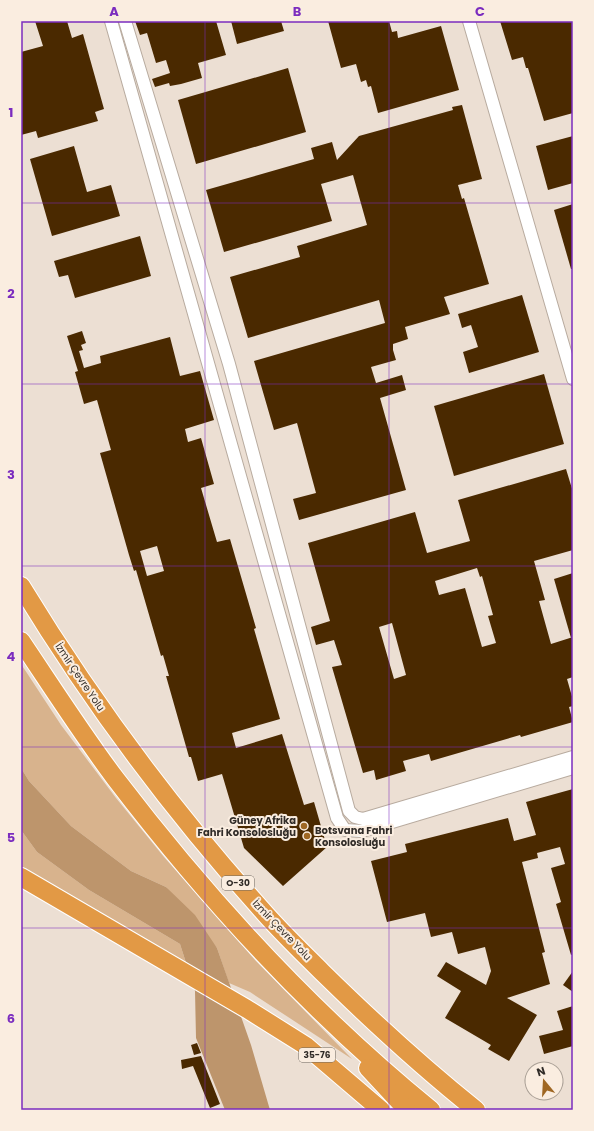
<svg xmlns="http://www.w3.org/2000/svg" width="594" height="1131" font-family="Poppins,sans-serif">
<rect width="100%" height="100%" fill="#ecdfd3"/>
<g fill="#d8b38d">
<path d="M21,664L61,725L116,798L164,857L255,960L352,1059L250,992L229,983L217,948L166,887L131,871L71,826L29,781L21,768Z"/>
<path d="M21,830L37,852L89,890L180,944L186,963L135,938L21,870Z"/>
</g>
<path fill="#bd956c" d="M21,768L29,781L71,826L131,871L166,887L195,915L217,948L251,1045L270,1110H225L196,1038L195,991L180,944L89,890L37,852L21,830Z"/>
<g fill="#4a2900" fill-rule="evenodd">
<path d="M35,21H67L72,38L83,34L104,109L95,112L98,121L38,138L36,131L21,135V52L43,46Z"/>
<path d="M135,21H216L226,55L198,63L202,78L181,84L170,86L169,83L155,87L152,79L170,73L166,60L156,63L147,33L140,35Z"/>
<path d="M231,21H281L284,31L237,44Z"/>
<path d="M328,21H389L392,32L397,31L398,38L441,26L459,90L378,113L371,86L368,87L366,80L361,82L356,64L341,68Z"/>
<path d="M500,21H573V113L544,121L528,68H526L523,57L512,60Z"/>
<path d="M288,68L306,132L196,164L178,100Z"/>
<path d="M462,105L482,179L458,185L462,199L464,198L489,284L444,297L450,314L405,327L408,339L393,344V350L396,360L371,367L376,383L402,375L406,390L380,398L406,490L299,520L293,499L316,493L297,423L274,430L254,361L385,323L379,300L248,338L230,277L300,257L297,246L367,225L353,175L321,184L332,221L224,252L206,190L314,159L311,148L332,142L337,160L359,136L453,110L452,107Z"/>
<path d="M573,136V183L548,190L536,146Z"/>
<path d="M74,146L87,192L111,185L120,216L52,236L30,159Z"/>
<path d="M573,204V269H571L554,210Z"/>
<path d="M140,236L151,276L75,298L68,275L59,277L54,261Z"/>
<path d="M522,295L539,352L469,373L463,352L478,347L471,325L462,328L458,314Z"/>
<path d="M82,331L86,343L81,345L83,350L79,351L84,368L101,363L100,356L170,337L180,376L200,371L214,420L185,429L188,442L201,438L214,484L201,488L217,542L230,539L256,628L254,629L280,719L232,733L236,748L282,734L304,805L314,802L327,847L283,886L244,848L222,774L198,781L191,757H189L166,676H169L163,655L161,656L136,570L134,571L129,555L100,453L111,450L97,400L84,404L75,372L78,371L67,336ZM157,546L164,571L147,576L140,551Z"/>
<path d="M544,374L564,444L454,476L434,406Z"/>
<path d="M566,469L573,492V550L534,561L545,600L539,601L551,644L573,637V677L567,679L573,700V706L569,707L573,722L521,737L520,735L431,761L429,754L403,761L406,771L376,780L374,770L363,773L332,667L342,665L334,640L316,645L311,627L330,621L308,543L415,512L427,553L470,541L458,500ZM477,568L480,577L482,576L493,615L488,616L496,643L482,647L465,588L439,595L435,581ZM392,623L406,675L394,679L379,627Z"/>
<path d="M573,573V637L571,638L554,579Z"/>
<path d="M573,789V954L571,955L556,904L561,902L551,868L565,864L560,847L537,853L538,858L522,862L545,952L542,953L550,984L507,998L537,1015L509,1061L488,1049L491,1045L445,1018L461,991L437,976L446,962L486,985L491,971L485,947L458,954L452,932L431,937L425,913L387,922L371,861L407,852L405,844L508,818L514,841L536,835L526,802Z"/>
<path d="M573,971V992L563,985Z"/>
<path d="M573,1006V1046L544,1054L539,1036L563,1030L557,1011Z"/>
<path d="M197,1043L201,1053L194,1055L191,1045Z"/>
<path d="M201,1056L220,1104L210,1108L193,1066L182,1069L181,1060Z"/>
</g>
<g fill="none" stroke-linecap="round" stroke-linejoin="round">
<g stroke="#b8ab9f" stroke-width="14">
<g id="minor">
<path d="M111,21L337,818L345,830L362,831L573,768"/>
<path d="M125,21L229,364L349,811L355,817L363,819L573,757"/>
<path d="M469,21L573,379"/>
</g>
</g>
<g stroke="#fff" stroke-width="20">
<g id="highway">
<path d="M21,586C91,701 171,809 261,909C280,931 301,951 322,972C371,1020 422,1067 476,1110"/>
<path d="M21,641C52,687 82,734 115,778C208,900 313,1014 431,1110"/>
<path d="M21,877L247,1009L306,1046L381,1110"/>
<path d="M368,1068L407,1110"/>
</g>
</g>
<use href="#minor" stroke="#fff" stroke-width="12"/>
<use href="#highway" stroke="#e29945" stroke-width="18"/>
</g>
<path fill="none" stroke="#7b2cbf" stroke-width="1" stroke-opacity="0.55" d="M205,21V1110M389,21V1110M21,203H573M21,384H573M21,566H573M21,747H573M21,928H573"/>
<g fill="#9f6723" stroke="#faede0" stroke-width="1.5">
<circle cx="304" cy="826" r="4"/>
<circle cx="307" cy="836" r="4"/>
</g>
<g text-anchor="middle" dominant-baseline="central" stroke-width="4" stroke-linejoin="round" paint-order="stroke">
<g fill="#faede0" stroke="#6d665f" stroke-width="1">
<rect x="222" y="876" width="32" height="14" rx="3"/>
<rect x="299" y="1048" width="36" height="14" rx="3"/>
</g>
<g font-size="9" font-weight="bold" fill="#312c28">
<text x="238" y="883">O-30</text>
<text x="317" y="1055">35-76</text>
</g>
<g font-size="10" fill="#312c28" stroke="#faede0">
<text transform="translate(80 677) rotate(56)">İzmir Çevre Yolu</text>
<text transform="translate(282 930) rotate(46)">İzmir Çevre Yolu</text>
</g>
<g font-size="10" font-weight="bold" fill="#312c28" stroke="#faede0" text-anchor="end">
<text x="296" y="820">Güney Afrika<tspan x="296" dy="12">Fahri Konsolosluğu</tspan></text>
<text x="315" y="830" text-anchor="start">Botsvana Fahri<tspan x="315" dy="12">Konsolosluğu</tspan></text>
</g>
</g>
<rect width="594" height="1131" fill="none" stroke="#faede0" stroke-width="44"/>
<g transform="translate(544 1081) rotate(342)"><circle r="19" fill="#faede0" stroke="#aaa096"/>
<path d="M0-3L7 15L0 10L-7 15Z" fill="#9f6723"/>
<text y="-6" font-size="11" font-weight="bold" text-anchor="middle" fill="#312c28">N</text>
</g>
<rect x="22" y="22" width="550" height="1087" fill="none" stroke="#7b2cbf" stroke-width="1.5"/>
<g font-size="13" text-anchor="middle" font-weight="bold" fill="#7b2cbf">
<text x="114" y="16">A</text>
<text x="297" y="16">B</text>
<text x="480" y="16">C</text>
<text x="11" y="117">1</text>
<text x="11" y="298">2</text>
<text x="11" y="479">3</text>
<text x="11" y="661">4</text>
<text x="11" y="842">5</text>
<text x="11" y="1023">6</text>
</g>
</svg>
